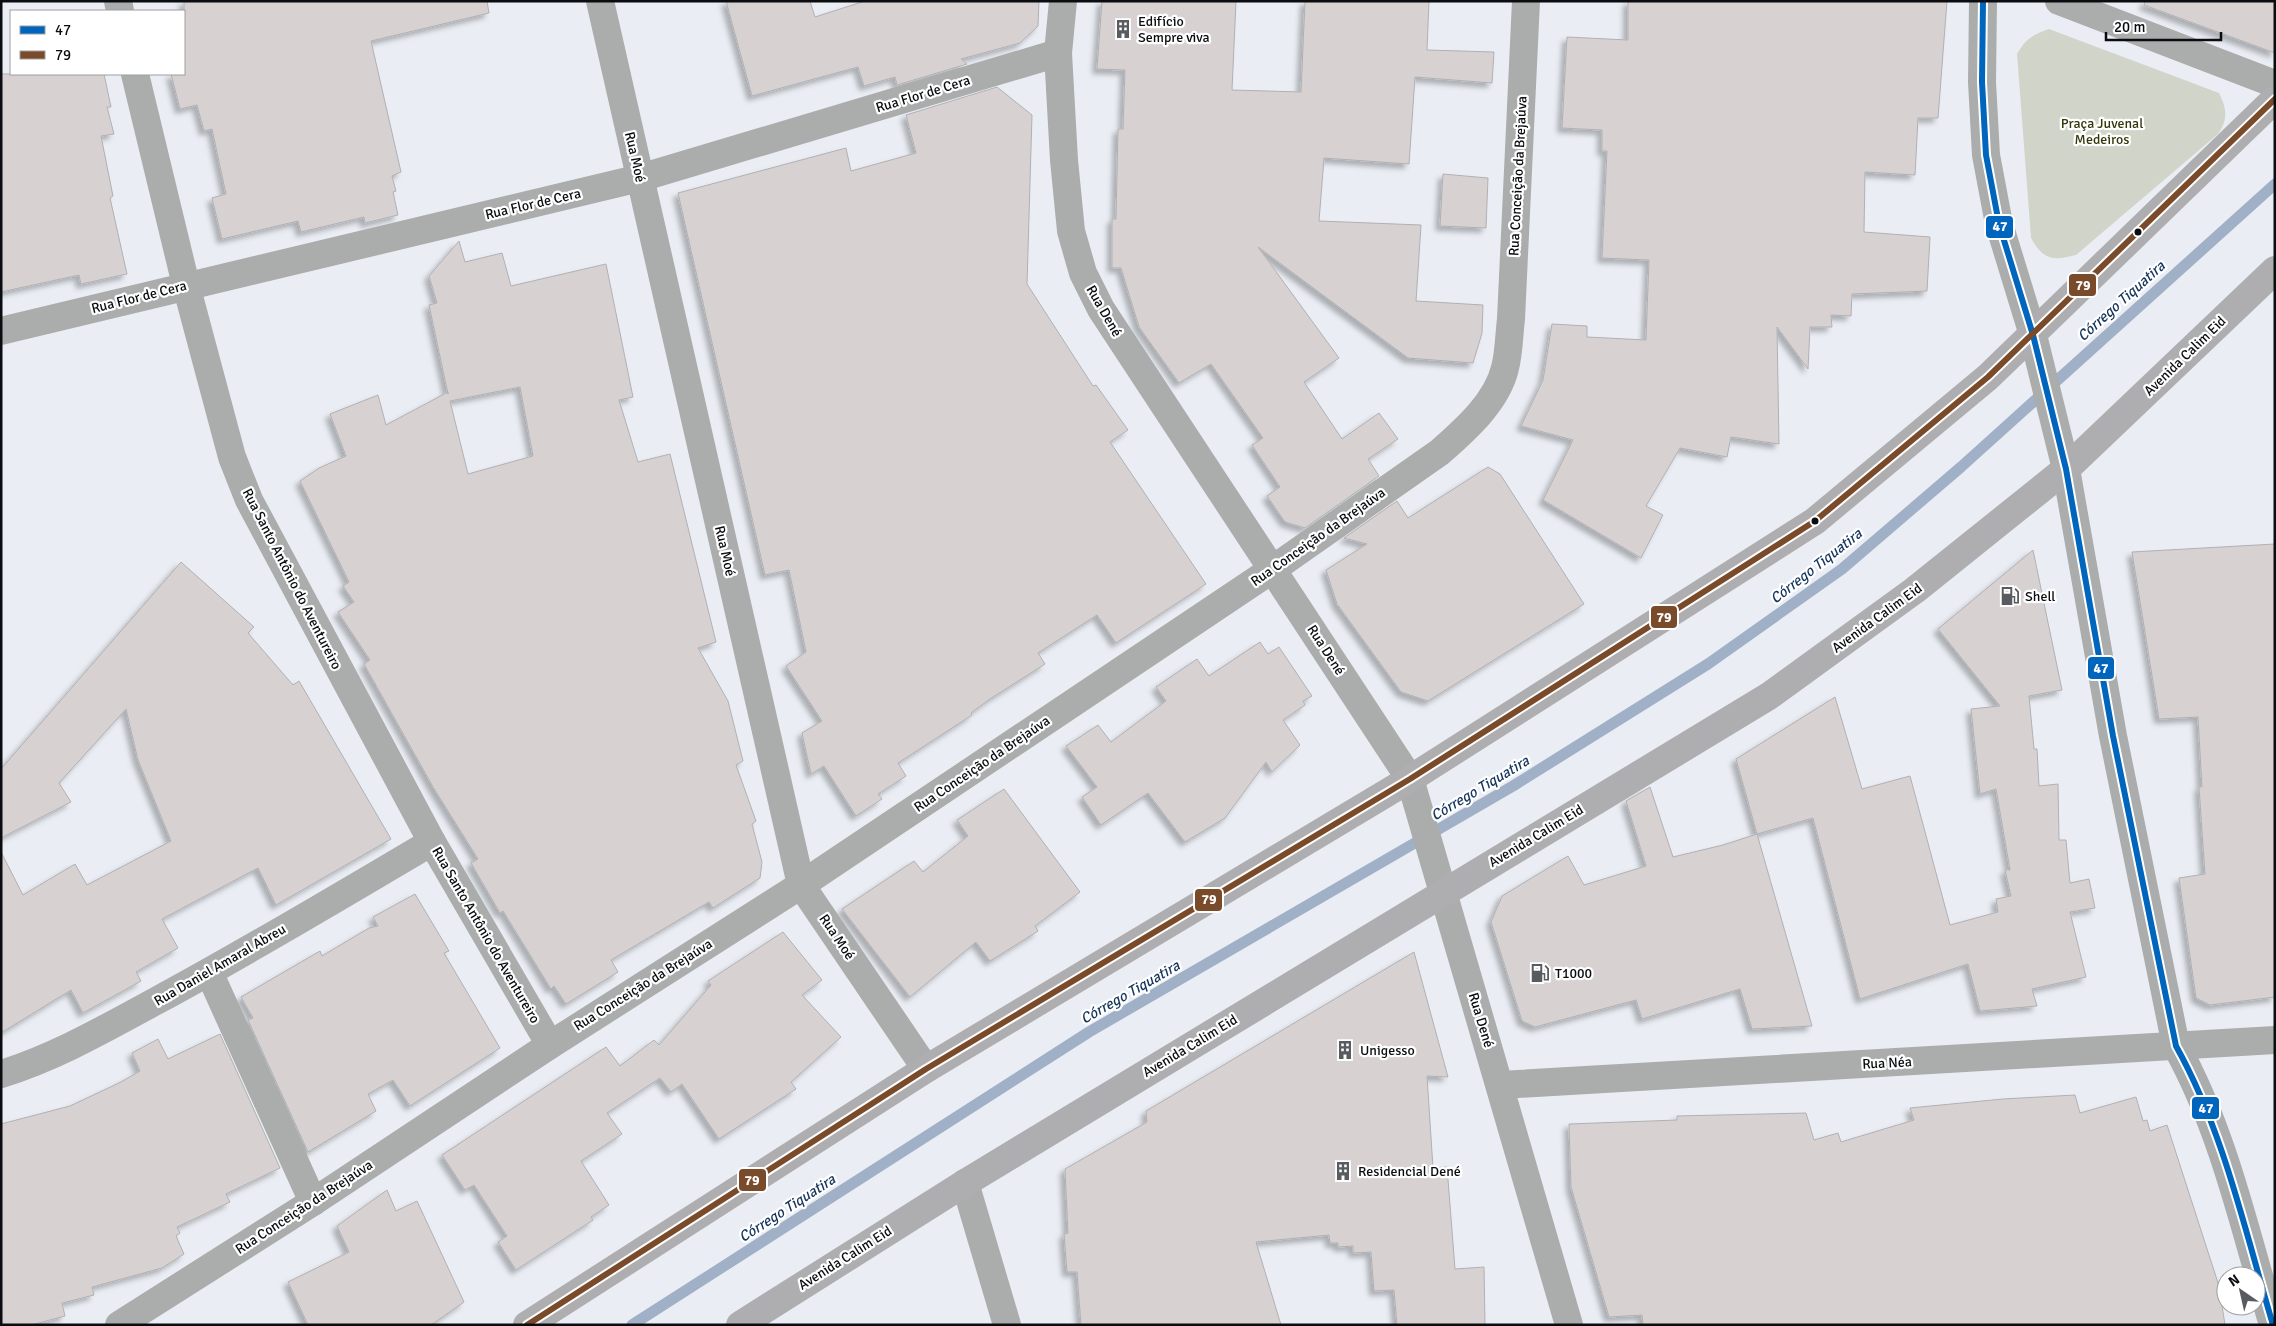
<svg xmlns="http://www.w3.org/2000/svg" width="2276" height="1326" font-family="Signika,sans-serif">
<defs>
<filter id="shadow"><feDropShadow dx="-4.5" dy="4.5" stdDeviation="2.5" flood-color="#0004"/></filter>
</defs>
<rect width="100%" height="100%" fill="#eaeef4"/>
<path fill="#d1d5c9" d="M2049,29L2219,93C2227,109 2228,119 2218,134L2076,255C2053,261 2043,260 2031,238L2017,54C2025,39 2034,34 2049,29Z"/>
<g fill="none" stroke-linecap="round" stroke-linejoin="round">
<path stroke="#a0b0c6" stroke-width="11" d="M632,1325L1089,1032L1513,786L1708,664L1842,569L1961,467L2275,184"/>
</g>
<g fill="#d7d1d2" stroke="#b1b0b3" fill-rule="evenodd" filter="url(#shadow)">
<path d="M184,1H487L489,13L371,41L401,172L392,176L396,191L393,192L398,215L365,223L364,217L301,232L298,221L222,239L212,198L226,194L212,129L204,131L197,105L180,109L171,74H184Z"/>
<path d="M726,1H810L815,17L865,1H1039L1038,26L1020,43L961,59L967,64L897,85L895,77L864,86L858,67L752,96Z"/>
<path d="M1102,1H1236L1232,90L1301,92L1305,1H1429L1427,50L1494,52L1492,83L1415,77L1409,164L1324,158L1319,221L1421,225L1416,301L1483,305L1482,333L1473,363L1408,358L1258,247L1339,358L1304,382L1342,439L1379,413L1398,439L1368,459L1379,476L1305,528L1285,522L1267,496L1280,487L1252,445L1263,438L1211,364L1179,383L1139,327L1121,268H1112V219H1116L1118,129H1123L1125,70L1097,69Z"/>
<path d="M1628,1H1947L1938,118H1918L1915,175L1865,172L1864,232L1930,237L1927,291L1852,294L1851,316L1831,315L1832,327H1810L1808,369L1777,327L1779,444L1731,437L1727,457L1680,448L1646,506L1663,515L1641,558L1543,500L1573,440L1521,426L1543,380L1552,324L1587,326V337L1646,340L1649,260L1602,258L1607,151H1602V130L1562,128L1567,37L1628,40Z"/>
<path d="M2145,1H2275V53L2144,5Z"/>
<path d="M1,74H104L111,107H107L114,134L101,136L113,196L110,198L127,274L81,284L79,275L1,292Z"/>
<path d="M997,87L1032,115L1027,284L1093,386L1096,385L1128,430L1110,442L1206,584L1116,643L1097,615L1038,653L1045,664L990,699L971,713L972,715L898,763L906,776L878,794L882,799L856,816L824,766L811,774L802,733L822,721L786,666L806,652L789,570L765,575L678,193L846,148L851,171L916,153L906,115Z"/>
<path d="M1443,174L1488,178L1486,228L1440,226Z"/>
<path d="M459,241L465,262L502,253L511,286L606,264L633,397L619,400L638,462L670,454L716,642L698,648L728,701L743,761L736,765L756,821L752,824L762,862L760,878L713,908L709,902L611,960L618,972L566,1004L554,986L551,989L503,911L500,913L471,863L478,859L433,787L364,664L370,660L338,612L354,602L343,586L349,582L300,481L319,468L346,456L330,414L378,395L386,425L448,392V394L429,305L437,303L429,276ZM520,387L533,456L468,474L450,401Z"/>
<path d="M1488,467L1500,474L1584,604L1428,701L1401,692L1337,604L1326,570L1367,544L1344,538L1397,501L1408,518Z"/>
<path d="M2275,544V997L2210,1005L2196,998L2179,878L2205,874L2199,787H2202L2198,717L2159,719L2132,552Z"/>
<path d="M2033,550L2062,690L2029,696L2034,749H2037L2039,786L2058,784L2059,840H2066L2070,883L2089,879L2095,908L2070,912L2086,977L2032,989L2037,1006L1980,1011L1968,964L1860,999L1813,818L1757,834L1736,759L1835,697L1862,789L1910,776L1950,925L1998,912L1996,899L2011,896L2005,870H2010L1996,789L1980,794L1971,709L2000,706L1938,629Z"/>
<path d="M181,562L254,627L248,633L293,685L299,681L391,839L276,905L258,868L162,919L178,948L136,972L141,981L83,1013L71,990L1,1033V852L23,895L75,864L87,885L171,841L138,760L126,709L59,783L71,802L1,838V769Z"/>
<path d="M1260,642L1268,654L1279,647L1312,696L1303,701L1305,705L1283,720L1300,745L1272,772L1266,762L1225,818L1185,842L1148,793L1101,825L1082,797L1097,787L1066,746L1098,725L1111,742L1166,701L1156,687L1197,659L1209,676Z"/>
<path d="M1650,787L1673,857L1723,845L1757,834L1812,1026L1752,1029L1740,989L1642,1019L1636,1000L1535,1027L1522,1021L1491,922L1502,896L1568,856L1584,885L1646,866L1626,801Z"/>
<path d="M1004,789L1080,892L1035,926L1038,931L990,961L976,942L910,997L842,909L914,861L923,872L968,836L957,820Z"/>
<path d="M415,894L449,951L444,953L500,1048L410,1106L393,1080L368,1094L376,1111L308,1152L248,1020L253,1018L241,997L320,951L322,956L369,928L378,926L373,917Z"/>
<path d="M783,932L822,980L802,995L841,1037L791,1082L796,1089L719,1139L682,1084L671,1092L660,1078L607,1113L622,1134L581,1161L609,1205L591,1217L593,1220L516,1270L498,1242L507,1236L474,1185L465,1190L442,1155L606,1047L620,1066L654,1040L659,1045L711,985L708,981Z"/>
<path d="M1414,952L1448,1077L1427,1076L1433,1168L1447,1167L1455,1269L1484,1267L1485,1325H1397L1394,1290L1374,1291L1371,1252L1353,1253V1246L1338,1247V1243H1330L1329,1235L1256,1242L1281,1325H1081L1077,1272H1067L1064,1234L1068,1233L1065,1169L1147,1122L1146,1111Z"/>
<path d="M220,1034L280,1168L226,1194L230,1202L177,1227L180,1233L176,1236L184,1254L162,1268L92,1287L94,1295L62,1303L65,1316L31,1325H1V1124L70,1106L121,1082L140,1071L132,1053L158,1039L168,1059Z"/>
<path d="M2075,1095L2080,1113L2136,1097L2143,1121L2147,1120L2150,1131L2167,1125L2219,1286L2225,1325H1643L1642,1315L1609,1317L1571,1187L1569,1124L1677,1120V1116L1806,1113L1814,1140L1838,1133L1841,1142L1914,1120L1910,1108L2003,1099Z"/>
<path d="M387,1190L396,1211L417,1201L464,1302L431,1325H308L288,1282L349,1252L337,1226Z"/>
</g>
<g fill="none" stroke-linecap="round" stroke-linejoin="round">
<g stroke="#abacac" stroke-width="28">
<path d="M118,1L120,11"/>
<path d="M600,1L801,885L926,1069"/>
<path d="M1063,1L1058,53L1064,160L1071,231L1083,273L1101,309L1410,779L1569,1325"/>
<path d="M1983,1L1982,82L1986,155L1999,224L2033,335L2066,469L2113,736L2176,1046C2224,1132 2245,1231 2273,1325"/>
<path d="M2059,1L2275,84"/>
<path d="M135,74L186,285L232,457L249,500L432,842L550,1045"/>
<path d="M1,331L640,178L1058,53"/>
<path d="M209,972L313,1202"/>
<path d="M1,1074C56,1057 106,1028 156,1001C249,951 340,896 432,842"/>
<path d="M1500,1085L2275,1040"/>
<path d="M965,1183L1007,1325"/>
<path d="M119,1325L313,1202L550,1045L801,885L1273,569L1440,452C1465,430 1497,402 1505,368C1509,353 1509,335 1511,319L1526,1"/>
</g>
<g stroke="#aeaeb0" stroke-width="28">
<path d="M527,1325L926,1069L1410,779L1815,521L1988,377L2275,99"/>
<path d="M740,1325L965,1183L1769,696L1915,590L2066,469L2275,270"/>
</g>
<g stroke="#fff" stroke-width="10">
<path id="bus-1" d="M1983,1L1982,82L1986,155L1999,224L2033,335L2066,469L2113,736L2176,1046C2224,1132 2245,1231 2273,1325"/>
</g>
<g stroke="#fff" stroke-width="10">
<path id="bus-2" d="M527,1325L926,1069L1410,779L1815,521L1988,377L2275,99"/>
</g>
<use href="#bus-1" stroke="#0065bd" stroke-width="6"/>
<use href="#bus-2" stroke="#7a4b2a" stroke-width="6"/>
</g>
<defs>
<g id="building-bare" transform="scale(1.5)"><path d="M-4-6H4V6H1V3H-1V6H-4ZM-2.5-4.3h1.7v1.8h-1.7ZM.8-4.3h1.7v1.8H.8ZM-2.5-1h1.7V.8h-1.7ZM.8-1h1.7V.8H.8Z" fill="#585b60" stroke="#fff" stroke-width="2.5" paint-order="stroke"/></g>
<g id="fuel-bare" transform="scale(1.5)"><path d="M-5.5-6h7V0h2V4h1.3V-2.5L3-4.5l.8-.8L6-3V5H2.5V1h-1V6h-7ZM-4.2-4.7v3.2H.2V-4.7Z" fill="#585b60" stroke="#fff" stroke-width="2.5" paint-order="stroke"/></g>
</defs>
<g fill-rule="evenodd">
<use href="#building-bare" x="1123" y="29"/>
<use href="#fuel-bare" x="2010" y="596"/>
<use href="#fuel-bare" x="1540" y="973"/>
<use href="#building-bare" x="1345" y="1050"/>
<use href="#building-bare" x="1343" y="1171"/>
</g>
<g fill="#0a0c10" stroke="#fff" stroke-width="2">
<circle cx="2138" cy="232" r="4.5"/>
<circle cx="1815" cy="521" r="4.5"/>
</g>
<g text-anchor="middle" dominant-baseline="central" stroke-width="4.5" stroke-linejoin="round" paint-order="stroke">
<g font-size="14" fill="#0a0c10" stroke="#fff" text-anchor="start">
<text x="1138" y="21">Edifício<tspan x="1138" dy="16">Sempre viva</tspan></text>
<text x="2025" y="596">Shell</text>
<text x="1555" y="973">T1000</text>
<text x="1360" y="1050">Unigesso</text>
<text x="1358" y="1171">Residencial Dené</text>
</g>
<g font-size="14" fill="#0a0c10" stroke="#fff">
<text transform="translate(923 94) rotate(-17)">Rua Flor de Cera</text>
<text transform="translate(635 157) rotate(77)">Rua Moé</text>
<text transform="translate(1518 176) rotate(-87)">Rua Conceição da Brejaúva</text>
<text transform="translate(533 204) rotate(-13)">Rua Flor de Cera</text>
<text transform="translate(139 297) rotate(-14)">Rua Flor de Cera</text>
<text transform="translate(1104 311) rotate(60)">Rua Dené</text>
<text transform="translate(2185 356) rotate(-44)">Avenida Calim Eid</text>
<text transform="translate(1318 537) rotate(-35)">Rua Conceição da Brejaúva</text>
<text transform="translate(725 551) rotate(77)">Rua Moé</text>
<text transform="translate(292 579) rotate(63)">Rua Santo Antônio do Aventureiro</text>
<text transform="translate(1877 618) rotate(-36)">Avenida Calim Eid</text>
<text transform="translate(1326 650) rotate(57)">Rua Dené</text>
<text transform="translate(982 764) rotate(-34)">Rua Conceição da Brejaúva</text>
<text transform="translate(1536 836) rotate(-31)">Avenida Calim Eid</text>
<text transform="translate(486 935) rotate(60)">Rua Santo Antônio do Aventureiro</text>
<text transform="translate(837 937) rotate(56)">Rua Moé</text>
<text transform="translate(220 965) rotate(-30)">Rua Daniel Amaral Abreu</text>
<text transform="translate(643 985) rotate(-32)">Rua Conceição da Brejaúva</text>
<text transform="translate(1481 1020) rotate(73)">Rua Dené</text>
<text transform="translate(1190 1046) rotate(-31)">Avenida Calim Eid</text>
<text transform="translate(1887 1063) rotate(-3)">Rua Néa</text>
<text transform="translate(304 1207) rotate(-33)">Rua Conceição da Brejaúva</text>
<text transform="translate(845 1258) rotate(-32)">Avenida Calim Eid</text>
</g>
<g font-size="14" fill="#33370a" stroke="#fff">
<text x="2102" y="123">Praça Juvenal<tspan x="2102" dy="16">Medeiros</tspan></text>
</g>
<g font-size="15" font-style="italic" fill="#15355c" stroke="#fff">
<text transform="translate(2121 301) rotate(-42)">Córrego Tiquatira</text>
<text transform="translate(1816 566) rotate(-38)">Córrego Tiquatira</text>
<text transform="translate(1480 788) rotate(-31)">Córrego Tiquatira</text>
<text transform="translate(1130 992) rotate(-30)">Córrego Tiquatira</text>
<text transform="translate(787 1208) rotate(-33)">Córrego Tiquatira</text>
</g>
</g>
<g stroke="#fff" stroke-width="2">
<rect x="1985" y="215" width="29" height="24" rx="5" fill="#0065bd"/>
<rect x="2068" y="273" width="29" height="24" rx="5" fill="#7a4b2a"/>
<rect x="1650" y="605" width="28" height="24" rx="5" fill="#7a4b2a"/>
<rect x="2087" y="656" width="28" height="24" rx="5" fill="#0065bd"/>
<rect x="1194" y="888" width="29" height="24" rx="5" fill="#7a4b2a"/>
<rect x="2191" y="1096" width="29" height="24" rx="5" fill="#0065bd"/>
<rect x="738" y="1168" width="29" height="24" rx="5" fill="#7a4b2a"/>
</g>
<g font-size="14" text-anchor="middle" font-weight="bold" fill="#fff">
<text x="2000" y="231">47</text>
<text x="2083" y="290">79</text>
<text x="1664" y="622">79</text>
<text x="2101" y="673">47</text>
<text x="1209" y="904">79</text>
<text x="2206" y="1113">47</text>
<text x="752" y="1185">79</text>
</g>
<rect width="2276" height="1326" fill="none" stroke="#0a0c10" stroke-width="5"/>
<rect x="10" y="10" width="175" height="65" fill="#ffffff" stroke="#9d9e9f"/>
<rect x="20" y="26" width="25" height="8" fill="#0065bd" stroke="#9d9e9f"/>
<text x="55" y="35" font-size="15" fill="#0a0c10">47</text>
<rect x="20" y="51" width="25" height="8" fill="#7a4b2a" stroke="#9d9e9f"/>
<text x="55" y="60" font-size="15" fill="#0a0c10">79</text>
<g transform="translate(2241 1291) rotate(326)"><circle r="24" fill="#ffffff" stroke="#9d9e9f"/>
<path d="M0-4L9 19L0 12L-9 19Z" fill="#585b60"/>
<text y="-8" font-size="14" font-weight="bold" text-anchor="middle" fill="#0a0c10">N</text>
</g>
<path d="M2106 32v8h115v-8" fill="none" stroke="#0a0c10" stroke-width="2.5"/>
<text x="2114" y="32" font-size="15" fill="#0a0c10" stroke="#ffffff" stroke-width="4" paint-order="stroke">20 m</text>
</svg>
